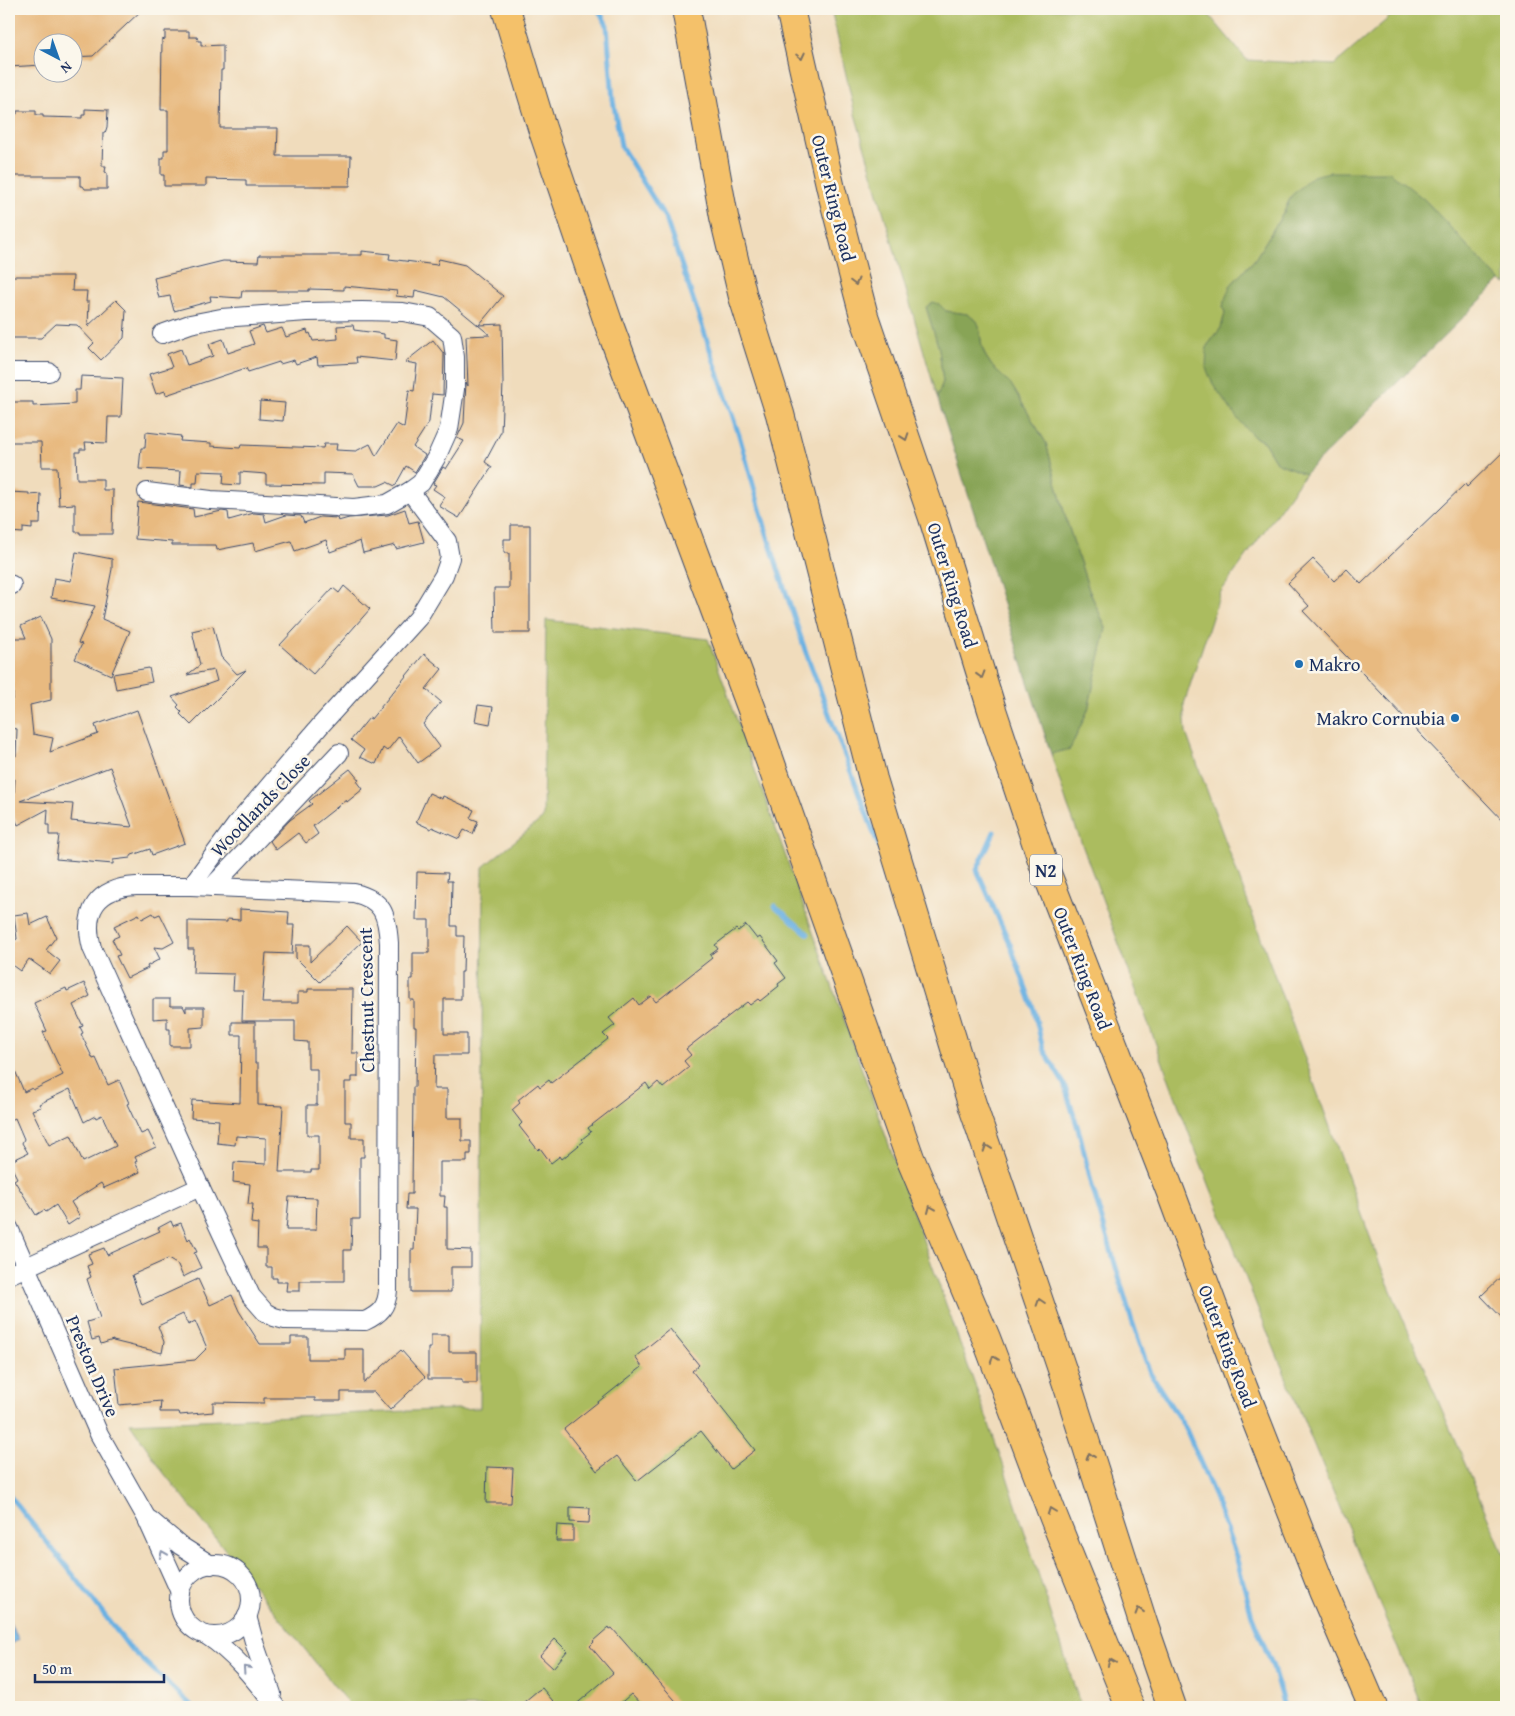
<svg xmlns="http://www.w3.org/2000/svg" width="1515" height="1716" font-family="'Gentium Book Plus',serif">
<rect width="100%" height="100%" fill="#fbf7ec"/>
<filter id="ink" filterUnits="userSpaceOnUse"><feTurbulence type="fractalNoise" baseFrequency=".02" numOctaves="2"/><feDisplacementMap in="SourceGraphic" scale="10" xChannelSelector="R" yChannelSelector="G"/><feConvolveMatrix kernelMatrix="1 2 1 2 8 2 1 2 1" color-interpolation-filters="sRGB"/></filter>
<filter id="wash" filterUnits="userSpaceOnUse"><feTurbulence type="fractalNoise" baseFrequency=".0096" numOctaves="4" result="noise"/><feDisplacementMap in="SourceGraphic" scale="20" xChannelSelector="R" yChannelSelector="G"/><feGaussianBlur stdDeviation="1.12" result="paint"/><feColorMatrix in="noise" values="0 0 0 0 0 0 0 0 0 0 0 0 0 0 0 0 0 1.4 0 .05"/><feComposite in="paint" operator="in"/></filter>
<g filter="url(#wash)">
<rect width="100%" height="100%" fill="#f0dcbc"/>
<g fill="#abbc5f" stroke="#63765e">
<path d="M831,9H1204L1247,60L1334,65L1399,9H1506V284L1500,281L1425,200L1291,196L1284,212L1255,259L1230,286L1223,307L1225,313L1221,328L1207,346L1253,436L1264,442L1276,462L1305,474L1220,593L1184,704L1186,733L1381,1267L1506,1560V1707H1422L1262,1319L1190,1136L1067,804L1051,754L1070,749L1088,710L1106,628L1089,590L1066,519L1046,443L1012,386L992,366L986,357L982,347L979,326L967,314L946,311L939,304L926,307L939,348L943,382L937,397L855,114Z"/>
<path d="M546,620L708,639L1001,1458L1081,1707H351L163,1472L130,1423L480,1408L483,867L543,818Z"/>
</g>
<g fill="#88a456" stroke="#526a5a">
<path d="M1330,172H1390L1425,200L1500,281L1305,474L1276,462L1264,442L1253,436L1237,418L1213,384L1206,368L1207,346L1221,328L1225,313L1223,307L1224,302L1230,286L1255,259L1284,212L1291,196L1313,176Z"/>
<path d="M933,302L939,304L946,311L967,314L977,321L979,326L982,347L986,357L992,366L1012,386L1046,443L1066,519L1089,590L1106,628L1088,710L1070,749L1051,754L937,397L943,382L939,349L926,307Z"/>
</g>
<path fill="#6bb1e2" stroke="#4370a0" d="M9,1621L19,1640L10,1644L9,1641Z"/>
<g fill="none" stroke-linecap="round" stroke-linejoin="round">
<g stroke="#6bb1e2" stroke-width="5">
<path d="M598,9L607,25L613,100L621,146L666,219L739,435L770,544L805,650L880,849"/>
<path d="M994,832L977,870L1010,944L1034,1010L1043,1049L1064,1084L1080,1135L1092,1186L1131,1318L1150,1373L1186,1429L1213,1492L1236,1556L1252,1616L1273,1667L1284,1707"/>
<path d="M775,906L808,934"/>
<path d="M9,1495L79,1582L130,1648L193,1707"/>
</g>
</g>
<g id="blocks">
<g fill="#e8ba80" fill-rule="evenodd">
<path d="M9,9H143L93,56L72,57V42H42V65L9,67Z"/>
<path d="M165,31H189V37H197L198,41H201V46L223,45V70H221L220,128H278L277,156H351L350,186H246V180L206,179V186H164V175H161V158H164V150H168V110H161L162,40L165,39Z"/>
<path d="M85,109L108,110L107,127L105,133H103L102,166H106L105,172L107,173V189H85L83,186H80V176H9V113L17,114V111H36V115H43V117L82,118V115H85Z"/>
<path d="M362,251L390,254L389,259L437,265L439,259L465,265L503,296L479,325L502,324L503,383L501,432L485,462L492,467L459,518L439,506L445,497L433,489L436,485L433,484L443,467L446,469L464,441L457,438L464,423L466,382L468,386L466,336L490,335L444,297L415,290L414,298L396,296L397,291L344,286V290L309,289V291H242L241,298L210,296L211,301L174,311L170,296L159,298L154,278L223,261L258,262L259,255H362Z"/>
<path d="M9,276H73L72,291H87L86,302H89L88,326L116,300L126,310L124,338L101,360L89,348L94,343L77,325L56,324L41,338H9Z"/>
<path d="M353,325L354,330L384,334V338L397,340L395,361L356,357L357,363L318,365L317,357L296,364L294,360L280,364L279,362L248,372L246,368L166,395L165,391L156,394L149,374L172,367L167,354L181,349L187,365L213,356L209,344L223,339L228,353L254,344L249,331L263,326L266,333L282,328L286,337L307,330L308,334L310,333L313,341L338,339L337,326Z"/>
<path d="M433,340L444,354L443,395L432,394L429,422L413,447L425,455L415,472L406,466L395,486L387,482L378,486H359L353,474L324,473V485L266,484V474L240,472V485L223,484L224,472L198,471L197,483H193V487L180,485L181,471L139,469L141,448H145L146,432L181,436L180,441L211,443V446L240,448L241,445L323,448L324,444H337L336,450L356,451L370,444L376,456L397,424L404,428L409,390L414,391L417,364L405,362Z"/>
<path d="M81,376L123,378L121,417H108L107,443L85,442L86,449H80V452H76L77,479H103V490H113L112,534H80V532H75V504L59,505L57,467H42L41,442H9V402H33V406L75,404V390H80Z"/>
<path d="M260,401L285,403L283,421L259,419Z"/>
<path d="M1506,449V824L1303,611L1309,606L1288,583L1313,559L1334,581L1347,569L1361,584L1465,484L1467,487Z"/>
<path d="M9,492L29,493V495L41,494L40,524H32V529L23,528V533L9,532Z"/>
<path d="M138,502L193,509L194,517L222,511L228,512L229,520L254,513L264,514L266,522L286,515L301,516L304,523L320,517L337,518L338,521L349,518L388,515L405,509L409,523L418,521L424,542L396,549L395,545L363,553L360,541L330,552L326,540L295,551L291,541L255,551L253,543L217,550L216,545H172V542L135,539Z"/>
<path d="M511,525H530V633H495L494,588H509V553H504V539H511Z"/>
<path d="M76,552L112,559V569L102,619L130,631L111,675L75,659L82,644L78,643L95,606L51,598L54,578L71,581Z"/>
<path d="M344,586L370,609L313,674L280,645L333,588L339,593Z"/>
<path d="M41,617L51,639V700L30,705L33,734L53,738L50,752L98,734L95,725L137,710L185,843L152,855L150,849L132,855L130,858L113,860V864L56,859L59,835H49V825H47L48,809L18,825L13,814L15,779H10V756H16L17,729L9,728V699H13V671H9V638H26L21,626ZM110,767L132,827L71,821L73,804L20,801Z"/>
<path d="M213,626L221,657L237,674L246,670L191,725L180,714L182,712L177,707L179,705L172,697L217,681L214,670L187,675L200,665L192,631Z"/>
<path d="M424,654L442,669L426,689L441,702L423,724L440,747L418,763L399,736L387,751L383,748L376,764L360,757L364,750L351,740L369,718L371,719Z"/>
<path d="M149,668L152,682L116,689L113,674Z"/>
<path d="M478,705L493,707L490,724L475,721Z"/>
<path d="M350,769L359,780L357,781L363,789L347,802L346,800L313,826L318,834L306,843L298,833L276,850L270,841L290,820L312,804L309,801Z"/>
<path d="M429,793L442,799L443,796L474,810L470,818L478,821L473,834L464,830L459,839L432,827L431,829L416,822Z"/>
<path d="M417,872L448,873L447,881H452L451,926H457V936H464L463,972H461V999H444V1034H467V1055H435L434,1089H447V1118H462V1141H471V1154H467V1162H440V1196H445L444,1207H447V1249L471,1250V1267H451V1292H411V1250H414L416,1209H406L407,1194H412L413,1087H415L416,1027H414V1000H410V979H413V953H429V920H416Z"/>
<path d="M240,909L289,912L288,925H294L292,954L266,953L262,1003H298V992H308V989H353L352,1053H358V1077H352V1082H345V1122H351V1138H364V1157H360V1219H352L351,1250H344V1281H300V1291H286L287,1282H277V1278H272V1267H266V1248H257L258,1224L251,1223L253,1204H248L250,1184L233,1182L234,1162L266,1164V1138L236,1136L235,1145L217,1143L219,1120L191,1118L192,1100L240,1103L241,1035H232V1022H255V1063H258V1105L283,1106L279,1172H311V1170H319V1135H307V1105H317V1069H308V1042L295,1041V1021H242L243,990H233L234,974L193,973L194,949H188V921L227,922V919L240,920ZM289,1197L317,1198L316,1230H286Z"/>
<path d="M28,913L30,925L47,917L56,937L46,950L60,961L50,974L29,959L20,971L9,963V943L17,939L14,915Z"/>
<path d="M153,913L155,916L160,914L174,942L163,948L154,947L160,959L147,966L148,968L127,978L116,956L120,955L112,939L119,936L114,926L139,914L142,919Z"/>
<path d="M746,925L757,939L760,937L778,961L775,963L786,978L778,984L779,986L760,1001L758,999L750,1005L747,1002L686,1049L691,1055L684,1061L689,1067L663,1088L658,1082L650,1089L646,1083L588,1128L591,1132L582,1139L584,1141L562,1159L560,1156L551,1163L540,1148L538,1150L519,1126L522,1123L512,1110L520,1103L518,1100L538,1084L540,1087L549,1080L551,1083L608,1039L603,1034L615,1025L609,1018L634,998L639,1005L651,996L656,1002L712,958L710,955L718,949L715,945L736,929L738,931Z"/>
<path d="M347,926L362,942L320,982L296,958V945H310V962Z"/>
<path d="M84,983L90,996L73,1005L83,1026L80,1027L83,1033L81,1034L93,1059L96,1058L108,1085L119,1080L129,1103L127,1104L141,1134L148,1131L156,1147L135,1157L137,1161L135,1162L140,1172L104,1188L101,1183L71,1202L80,1217L68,1225L56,1205L46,1212L44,1210L36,1215L14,1180L17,1178L9,1162L28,1153L22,1143L24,1139L15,1118L9,1121V1056L24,1092L32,1088L33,1090L63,1075L43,1032L47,1031L34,1003L66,988L67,991ZM70,1089L84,1122L95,1116L96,1118L102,1115L116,1146L83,1162L71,1135L49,1145L32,1110L41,1107L39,1104Z"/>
<path d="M153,999H170V1006H183L186,1012V1007H204V1027L190,1028V1046H170V1029H167V1018L153,1019Z"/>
<path d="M171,1221L173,1226L181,1223L188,1240L190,1238L197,1252L194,1253L201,1268L183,1277L178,1265L168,1259L132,1275L142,1305L198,1279L210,1305L232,1295L239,1311L260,1344H291V1337H308V1359H345V1349H364V1383L401,1350L425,1377L390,1410L374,1392H341V1401H315V1398H264V1403L213,1402V1412L180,1415L179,1412H160L161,1401L119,1405L115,1368L195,1360L207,1348L195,1321L188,1325L183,1314L158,1326L164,1342L162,1353L113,1341V1340L101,1344L99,1338L92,1340L87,1322L100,1318L87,1279L91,1277L87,1266L92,1264L88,1254L104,1248L107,1255L160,1231L158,1228Z"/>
<path d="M1506,1272V1322L1481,1296Z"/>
<path d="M670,1329L699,1365L692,1371L755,1450L731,1469L701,1431L637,1481L617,1456L597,1471L564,1429L642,1367L635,1357Z"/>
<path d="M431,1335H449V1352H477V1383H462V1379H428V1348H431Z"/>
<path d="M487,1467L513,1468L511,1503H486Z"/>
<path d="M570,1507L590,1508L589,1523L570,1522Z"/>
<path d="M557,1525L573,1526V1541H556Z"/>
<path d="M609,1627L610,1629L612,1628L681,1707H643L631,1694L616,1707H573L613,1673L590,1646L594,1642L593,1641Z"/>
<path d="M555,1639L567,1651L553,1668L540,1656Z"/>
<path d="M542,1688L558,1707H518L537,1691Z"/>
</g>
</g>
</g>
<g filter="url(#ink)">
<use href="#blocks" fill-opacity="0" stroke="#3b496c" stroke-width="1"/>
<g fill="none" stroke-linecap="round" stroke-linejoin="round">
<g stroke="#3b496c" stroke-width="20">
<g id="street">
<path d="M9,372H49"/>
<path d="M147,492L211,500L354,508L387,504L410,491L421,483L436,458L449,429L455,389V357L452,336L430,317L403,312L362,311L307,312L221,318L190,324L162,334"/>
<path d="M9,584L12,585"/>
<path d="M136,886H191L354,893C383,900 387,914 389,943L388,1290C387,1307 380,1314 365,1321L285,1320L274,1317L265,1312L251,1296L200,1187L92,948C82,911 97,888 136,886Z"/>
<path d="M191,886L236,825L320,726L418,618L444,575L450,558L447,541L410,491"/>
<path d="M212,887L339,753"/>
<path d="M9,1228L99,1434L146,1517L180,1592"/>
<path d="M9,1275L200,1187"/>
<path d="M150,1520L181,1546L211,1565"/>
<circle cx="215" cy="1600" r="36"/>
<path d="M247,1616L255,1645L272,1694"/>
<path d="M206,1635C235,1654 255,1680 276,1707"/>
</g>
</g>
<g stroke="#3b496c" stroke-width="30">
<g id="highway">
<path d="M506,9L542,128L608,322L751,707L910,1158L986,1338L1054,1518L1130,1707"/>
<path d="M686,9L724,217L743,297L780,414L873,779L972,1104L1068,1387L1144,1626L1172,1707"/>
<path d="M790,9L831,189L864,316L933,518L992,710L1044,866L1171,1193L1243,1387L1323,1591L1373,1707"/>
</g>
</g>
<use href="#street" stroke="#fff" stroke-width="18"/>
<use href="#highway" stroke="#f4c16a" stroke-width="28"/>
</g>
<defs><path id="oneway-chevron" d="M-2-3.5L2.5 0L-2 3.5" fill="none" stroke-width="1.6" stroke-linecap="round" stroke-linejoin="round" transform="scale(1.25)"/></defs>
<g stroke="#7d7163">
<use href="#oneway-chevron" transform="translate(801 56) rotate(77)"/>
<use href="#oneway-chevron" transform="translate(855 282) rotate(75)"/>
<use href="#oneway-chevron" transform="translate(905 437) rotate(71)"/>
<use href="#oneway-chevron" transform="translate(981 675) rotate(73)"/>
<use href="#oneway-chevron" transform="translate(987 1148) rotate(-109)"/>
<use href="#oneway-chevron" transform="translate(931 1209) rotate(-113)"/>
<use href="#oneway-chevron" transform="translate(1040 1302) rotate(-108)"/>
<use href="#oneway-chevron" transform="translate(994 1359) rotate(-111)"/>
<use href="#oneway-chevron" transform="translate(1090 1456) rotate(-107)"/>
<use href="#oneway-chevron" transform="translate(1051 1511) rotate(-111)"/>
<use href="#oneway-chevron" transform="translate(1139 1611) rotate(-107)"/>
<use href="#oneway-chevron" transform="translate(1111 1662) rotate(-112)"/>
</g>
<g stroke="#8d97ae">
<use href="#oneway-chevron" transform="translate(163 1554) rotate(-112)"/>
<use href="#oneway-chevron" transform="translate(246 1669) rotate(-132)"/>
</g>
</g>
<g fill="#1f6fb2" stroke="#fbf7ec" stroke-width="2">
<circle cx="1299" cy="664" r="5"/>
<circle cx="1455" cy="718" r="5"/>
</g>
<g text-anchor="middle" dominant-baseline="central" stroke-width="5" stroke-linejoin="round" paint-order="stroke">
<rect fill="#fbf7ec" stroke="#5e6b89" stroke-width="1" x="1030" y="854.5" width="32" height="31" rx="4"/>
<g font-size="18" font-weight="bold" fill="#1b2f5e">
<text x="1046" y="870">N2</text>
</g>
<g font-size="19" fill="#1b2f5e" stroke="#fbf7ec">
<text transform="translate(834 198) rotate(76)">Outer Ring Road</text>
<text transform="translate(953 585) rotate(73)">Outer Ring Road</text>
<text transform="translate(260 805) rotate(-46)">Woodlands Close</text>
<text transform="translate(1083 968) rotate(69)">Outer Ring Road</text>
<text transform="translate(366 1000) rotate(-91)">Chestnut Crescent</text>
<text transform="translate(1228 1346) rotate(69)">Outer Ring Road</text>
<text transform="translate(93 1366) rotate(67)">Preston Drive</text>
</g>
<g font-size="19" fill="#1b2f5e" stroke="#fbf7ec" text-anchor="start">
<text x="1309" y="664">Makro</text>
<text x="1445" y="718" text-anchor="end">Makro Cornubia</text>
</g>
</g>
<rect width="1515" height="1716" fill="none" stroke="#fbf7ec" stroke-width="30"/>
<g transform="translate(58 58) rotate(139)"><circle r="24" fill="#fbf7ec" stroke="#a1a7b3"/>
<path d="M0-4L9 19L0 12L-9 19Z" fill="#1f6fb2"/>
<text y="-8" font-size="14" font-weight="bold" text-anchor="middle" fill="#1b2f5e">N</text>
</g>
<path d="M35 1674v8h129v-8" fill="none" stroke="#1b2f5e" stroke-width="2.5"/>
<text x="42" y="1674" font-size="15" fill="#1b2f5e" stroke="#fbf7ec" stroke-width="4" paint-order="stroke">50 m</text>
</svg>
